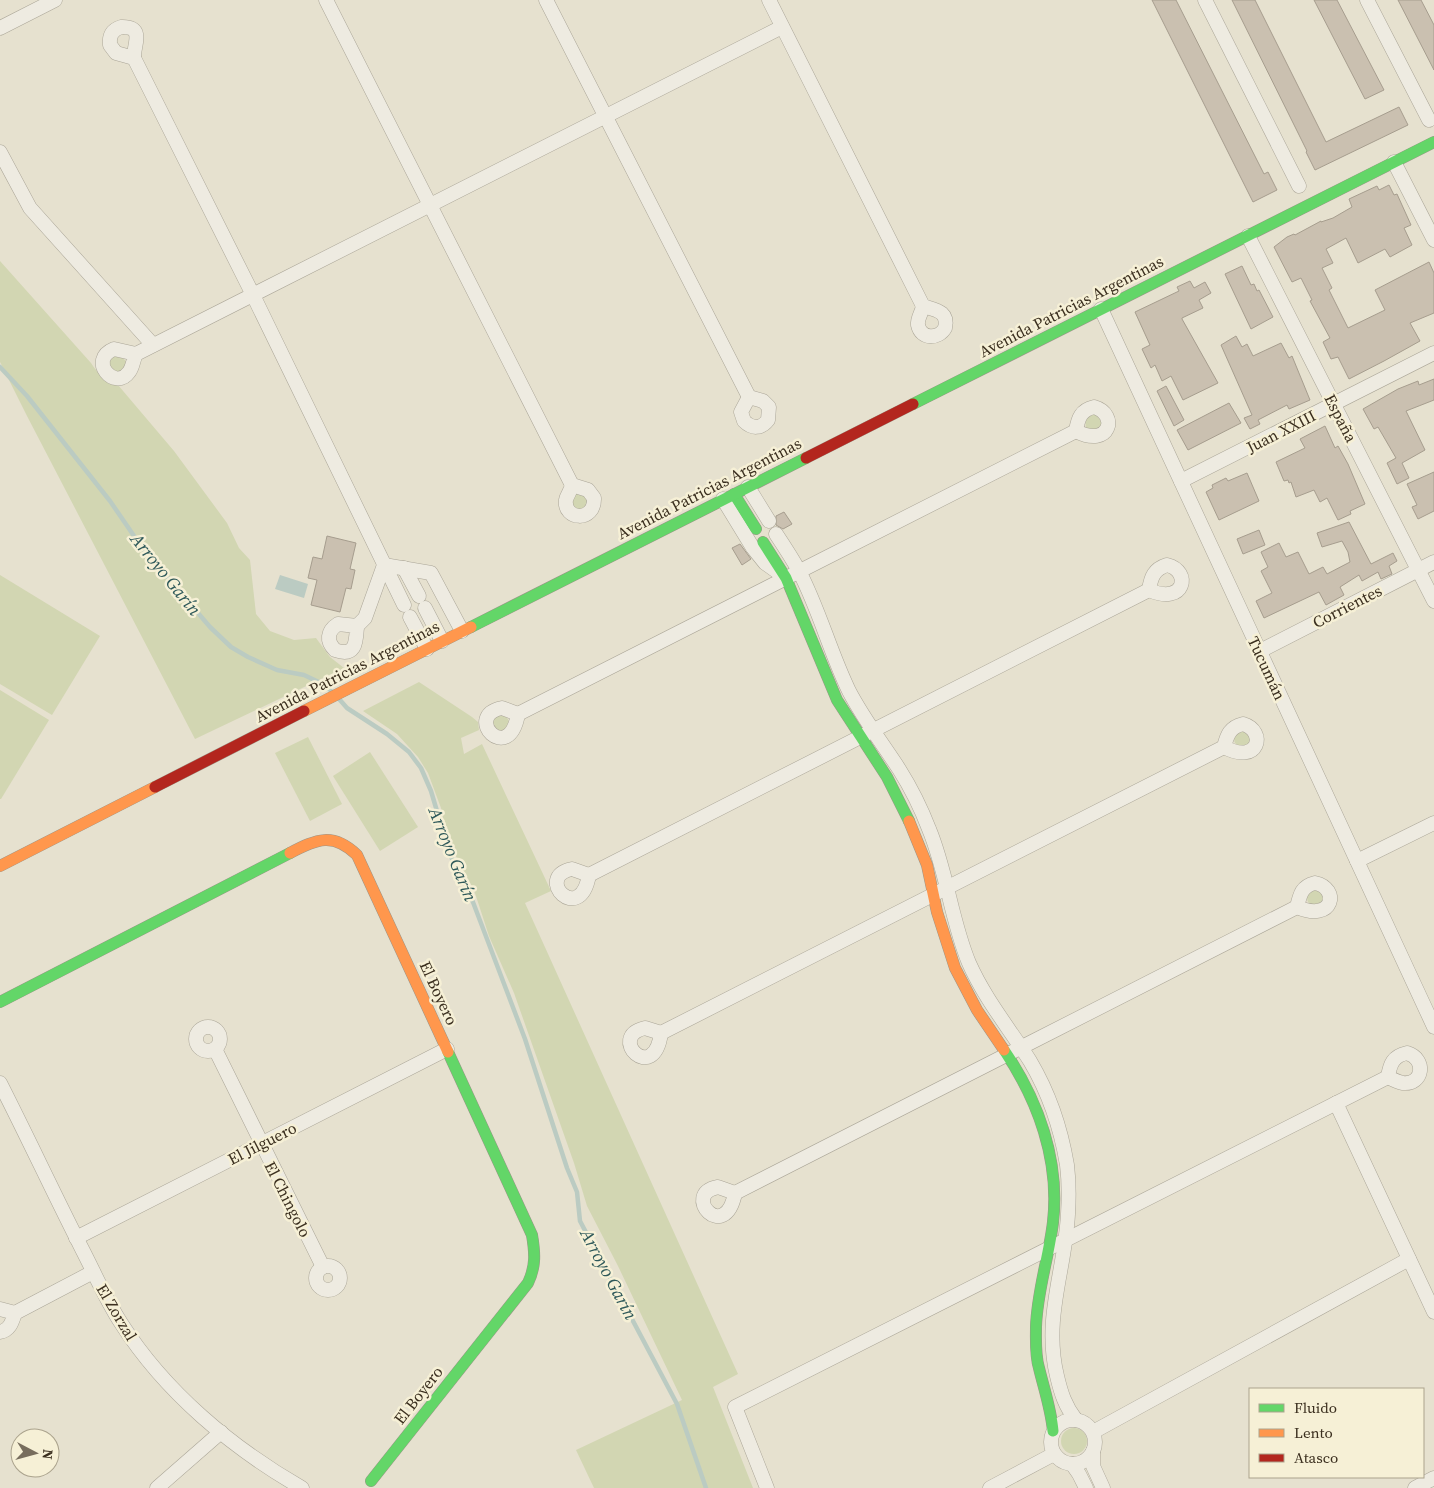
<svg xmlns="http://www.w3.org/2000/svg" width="1434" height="1488" font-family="'Source Serif 4',serif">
<rect width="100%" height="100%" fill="#e6e1cf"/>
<g fill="#d2d6b2">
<path d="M0,261L91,363C98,374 106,381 118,385L174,451L227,523L239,548L250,560L256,614L270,631L294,640L316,638L330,657L344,668L195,739L27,416L0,362Z"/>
<path d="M116,355C121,357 125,358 127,364L123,372H111L109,361Z"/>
<path d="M1092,413L1103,419L1100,431L1086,428L1085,420Z"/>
<path d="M575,493H584L589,503L580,511L572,506L571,497Z"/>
<path d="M0,575L100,636L52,715L0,684Z"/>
<path d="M419,682L472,717L478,722L479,730L461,738L464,754L482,744L551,891L525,903L738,1374L713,1387L753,1488H594L576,1450L682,1400L618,1266L587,1206L574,1163L514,993L489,936L474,890L459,863L447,836L441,808L428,773L418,757L397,734L363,711Z"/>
<path d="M0,690L49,720L1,799H0Z"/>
<circle cx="501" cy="723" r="8"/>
<circle cx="1242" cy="739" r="8"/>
<path d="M308,737L342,804L310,821L275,753Z"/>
<path d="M370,752L418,827L380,851L333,776Z"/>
<circle cx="1315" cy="898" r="8"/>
<circle cx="1074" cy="1441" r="13"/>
</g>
<path fill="#bbcbc2" d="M280,575L308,584L304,598L275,589Z"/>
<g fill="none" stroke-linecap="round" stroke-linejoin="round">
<g stroke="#bbcbc2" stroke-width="4.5">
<path d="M0,367L27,396L110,501L143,549L210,627L231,647L248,657L277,670L304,675L325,685L331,691"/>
<path d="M340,700L347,708L387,734L409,752L421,768L431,791L450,855L468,889L525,1039L567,1168L577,1192L580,1221L677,1404L706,1488"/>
</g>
</g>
<g fill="#cac0b0" stroke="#a69d8e">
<path d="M1152,0H1176L1264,174L1268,172L1277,190L1253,202Z"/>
<path d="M1232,0H1255L1326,142L1399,107L1408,125L1315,170L1306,152L1307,151Z"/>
<path d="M1314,0H1337L1384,90L1365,99Z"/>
<path d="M1398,0H1421L1434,25V70Z"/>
<path d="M1389,185L1394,195L1397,194L1411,225L1404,228L1412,245L1390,257L1385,249L1358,263L1346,238L1326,249L1333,263L1322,268L1332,288L1329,290L1348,328L1385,310L1375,290L1429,262L1434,273V313L1410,323L1420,341L1384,361L1349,379L1338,357L1331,359L1323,342L1330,338L1310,301L1312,300L1301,278L1292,282L1274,247L1287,237L1294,234L1295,235L1321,221V222L1333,218L1352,207L1349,199L1377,186L1379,190Z"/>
<path d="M1242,266L1251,285L1254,284L1257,291L1259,290L1273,317L1251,329L1225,274Z"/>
<path d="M1190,281L1194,288L1205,282L1211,293L1199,300L1203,308L1182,318V319L1218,383L1183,400L1171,376L1162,381L1155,365L1151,368L1142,349L1150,345L1135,312L1179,291L1177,287Z"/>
<path d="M1236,336L1242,347L1247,344L1253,356L1281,343L1289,358L1292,356L1310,400L1289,409L1287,405L1258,420L1260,424L1250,429L1244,418L1252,415L1221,345Z"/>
<path d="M1434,379V400L1406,411L1425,450L1402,463L1409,478L1397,484L1387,463L1396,458L1378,427L1374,429L1363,409L1398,389L1418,381L1419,385Z"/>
<path d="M1166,386L1184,420L1174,426L1157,391Z"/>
<path d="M1229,403L1241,423L1188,450L1177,430Z"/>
<path d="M1325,426L1335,448L1338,446L1348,464L1365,504L1350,511L1351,514L1338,520L1327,498L1320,502L1314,490L1296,497L1291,482L1289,483L1288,480L1284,481L1276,462L1305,448L1300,439Z"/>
<path d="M1434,472V511L1418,519L1412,507L1417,505L1407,484Z"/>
<path d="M1247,473L1259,501L1219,520L1206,492L1213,488L1212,485L1226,478L1228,481Z"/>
<path d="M784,512L792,524L783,529L776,525V516Z"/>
<path d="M1349,522L1371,564L1393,553L1397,561L1389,566L1392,574L1381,579L1378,572L1362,581L1359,575L1340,587L1344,595L1326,605L1319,592L1264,618L1256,601L1272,593L1261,571L1268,567L1261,552L1279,543L1286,557L1298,552L1309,574L1323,567L1327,574L1350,562L1348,552L1342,541L1322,547L1317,533Z"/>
<path d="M1259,530L1265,545L1243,554L1237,539Z"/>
<path d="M327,536L356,543L350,569L355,570L351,589L346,588L340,612L311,605L317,580L308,578L313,557L322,559Z"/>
<path d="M740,544L751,559L742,565L732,548Z"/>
</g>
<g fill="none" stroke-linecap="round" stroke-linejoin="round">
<g stroke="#aba698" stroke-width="15">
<g id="street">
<path d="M326,0L572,485"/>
<path d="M546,0L749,397"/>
<path d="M769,0L923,306"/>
<path d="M1205,0L1299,186"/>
<path d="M1367,0L1429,120"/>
<path d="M121,27C146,26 133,46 134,58L116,53L110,45C109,36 112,30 121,27Z"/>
<path d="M0,28L55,0"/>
<path d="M134,58L253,295L404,605"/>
<path d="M0,152L30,208L153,345"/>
<path d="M1394,162L1434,240"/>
<path d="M1248,236L1434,601"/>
<path d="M923,306C935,310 949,311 945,328C939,339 921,340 918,325C917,318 922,313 923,306Z"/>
<path d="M1101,309L1434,1027"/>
<path d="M114,349L136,354C133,360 133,367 129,372C115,392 87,360 114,349Z"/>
<path d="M136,354L782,27"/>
<path d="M749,397L763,401L769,407L768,420C761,429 752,429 744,421L741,412Z"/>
<path d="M1094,407C1119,414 1110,449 1076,431C1078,418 1081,410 1094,407Z"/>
<path d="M1181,481L1434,353"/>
<path d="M572,485L588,490L594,498C595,523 563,520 566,500C567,495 571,491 572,485Z"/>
<path d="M748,487L769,521"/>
<path d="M723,499L753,548L765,563L779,573"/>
<path d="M776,534C784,546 792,558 799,571C819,609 830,652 849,691C863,718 882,743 899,769C911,788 921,808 929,829C947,872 951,920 969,963C985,999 1009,1028 1030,1061C1049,1093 1061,1129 1067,1165C1069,1181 1069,1198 1068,1214C1065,1271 1043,1318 1057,1376C1061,1393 1065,1406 1076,1420"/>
<path d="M1167,565C1192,571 1185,606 1149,590C1151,577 1154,569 1167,565Z"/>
<path d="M404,568L419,596"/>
<path d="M425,608L442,641"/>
<path d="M410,617L427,649"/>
<path d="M338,624L357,626C356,640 357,658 335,650C326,641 327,631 338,624Z"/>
<path d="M357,626L365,618L384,565L431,573L462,631"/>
<path d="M1260,651L1434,562"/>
<path d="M502,708L518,714C509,767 462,716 502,708Z"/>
<path d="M518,714L1076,431"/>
<path d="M1243,724C1267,731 1259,766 1224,747C1227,735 1230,727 1243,724Z"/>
<path d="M1357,861L1434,823"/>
<path d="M572,869L589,875C580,927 533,877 572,869Z"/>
<path d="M589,875L1149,590"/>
<path d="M1315,883C1340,888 1334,923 1297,907C1300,894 1302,886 1315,883Z"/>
<circle cx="208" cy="1039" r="12"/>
<path d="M645,1028L661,1033C654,1086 606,1037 645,1028Z"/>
<path d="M661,1033L1224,747"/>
<path d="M215,1049L323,1267"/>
<path d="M1407,1053C1427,1059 1423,1085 1403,1083C1397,1082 1392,1079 1388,1077C1390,1064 1393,1056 1407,1053Z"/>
<path d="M0,1083C28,1138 54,1194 82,1249C95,1274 106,1300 121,1323C165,1392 232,1448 302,1488"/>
<path d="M1336,1103L1434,1312"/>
<path d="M718,1187L735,1193C725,1245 680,1194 718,1187Z"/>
<path d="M735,1193L1297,907"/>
<path d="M76,1238L447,1049"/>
<circle cx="328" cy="1278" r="12"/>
<path d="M0,1309L15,1313C12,1322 10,1330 0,1332"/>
<path d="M15,1313L93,1272"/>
<circle cx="1073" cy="1442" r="22"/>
<path d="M1093,1432L1409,1259"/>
<path d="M1093,1451V1466L1103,1488"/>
<path d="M1072,1464L1079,1474L1086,1488"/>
<path d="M157,1488L221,1432"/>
<path d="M767,1488L735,1407L1388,1077"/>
<path d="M990,1488L1054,1454"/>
<path d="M1415,1488L1434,1478"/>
</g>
</g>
<g stroke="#9b9588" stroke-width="12">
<g id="fast">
<path d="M913,404L1434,142"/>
<path d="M734,494L756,529"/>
<path d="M763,542L786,578L837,700L887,777L909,821"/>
<path d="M471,627L806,458"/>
<path d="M0,1002L290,853"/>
<path d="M1004,1050C1038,1100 1060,1160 1053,1222C1049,1257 1037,1291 1036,1327C1036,1340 1035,1355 1039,1368C1044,1389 1051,1409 1053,1431"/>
<path d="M371,1481L528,1283C536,1266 535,1253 532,1235L448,1052"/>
</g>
</g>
<g stroke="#9b9588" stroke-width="12">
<g id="slow">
<path d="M304,711L471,627"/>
<path d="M909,821L927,865L937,912L955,968L977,1010L1004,1050"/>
<path d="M290,853C317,839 333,832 357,855L448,1052"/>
<path d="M0,866L155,787"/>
</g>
</g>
<g stroke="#9b9588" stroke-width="12">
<g id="jam">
<path d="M806,458L913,404"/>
<path d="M155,787L304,711"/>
</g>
</g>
<use href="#street" stroke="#eeebe1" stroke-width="14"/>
<use href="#fast" stroke="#63d668" stroke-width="11"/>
<use href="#slow" stroke="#ff974d" stroke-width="11"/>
<use href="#jam" stroke="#b3261e" stroke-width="11"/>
</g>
<g text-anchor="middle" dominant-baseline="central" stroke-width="5" stroke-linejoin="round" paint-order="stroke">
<g font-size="16" fill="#3b2f1f" stroke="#f6f0d6">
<text transform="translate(1071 306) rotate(-27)">Avenida Patricias Argentinas</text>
<text transform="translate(1341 418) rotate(63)">España</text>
<text transform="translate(1281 431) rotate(-27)">Juan XXIII</text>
<text transform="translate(709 488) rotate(-27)">Avenida Patricias Argentinas</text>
<text transform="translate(1347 606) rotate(-27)">Corrientes</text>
<text transform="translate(1267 668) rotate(65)">Tucumán</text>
<text transform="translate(347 671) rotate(-27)">Avenida Patricias Argentinas</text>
<text transform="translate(439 993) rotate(65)">El Boyero</text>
<text transform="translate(262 1143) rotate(-27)">El Jilguero</text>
<text transform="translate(288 1199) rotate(63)">El Chingolo</text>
<text transform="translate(117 1312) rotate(59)">El Zorzal</text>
<text transform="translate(418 1395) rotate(-52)">El Boyero</text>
</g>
<g font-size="18" font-style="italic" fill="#2f595a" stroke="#f6f0d6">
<text transform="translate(166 574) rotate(51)">Arroyo Garín</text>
<text transform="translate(453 854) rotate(68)">Arroyo Garín</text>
<text transform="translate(609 1274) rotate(62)">Arroyo Garín</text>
</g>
</g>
<rect x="1249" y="1388" width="175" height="90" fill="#f6f0d6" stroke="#aba38d"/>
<rect x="1259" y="1404" width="25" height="8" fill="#63d668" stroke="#aba38d"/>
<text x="1294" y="1413" font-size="15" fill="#3b2f1f">Fluido</text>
<rect x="1259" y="1429" width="25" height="8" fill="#ff974d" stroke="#aba38d"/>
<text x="1294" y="1438" font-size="15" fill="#3b2f1f">Lento</text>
<rect x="1259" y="1454" width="25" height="8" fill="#b3261e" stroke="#aba38d"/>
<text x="1294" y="1463" font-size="15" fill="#3b2f1f">Atasco</text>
<g transform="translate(35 1453) rotate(96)"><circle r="24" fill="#f6f0d6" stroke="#aba38d"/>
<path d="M0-4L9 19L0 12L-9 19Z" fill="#776d5d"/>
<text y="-8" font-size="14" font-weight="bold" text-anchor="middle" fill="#3b2f1f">N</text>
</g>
</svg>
